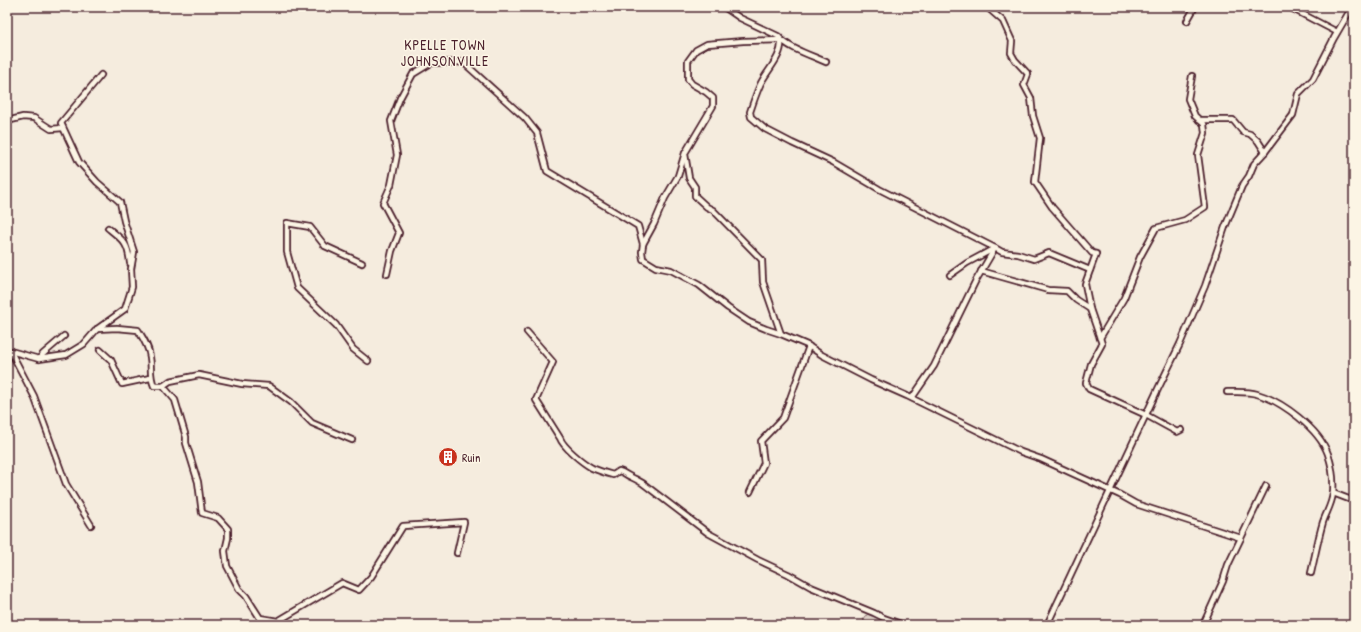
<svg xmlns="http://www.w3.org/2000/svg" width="1361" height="632" font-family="'Patrick Hand',sans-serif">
<rect width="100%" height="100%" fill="#f5ecde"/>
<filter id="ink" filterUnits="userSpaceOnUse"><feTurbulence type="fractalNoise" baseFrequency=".025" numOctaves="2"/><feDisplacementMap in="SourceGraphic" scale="8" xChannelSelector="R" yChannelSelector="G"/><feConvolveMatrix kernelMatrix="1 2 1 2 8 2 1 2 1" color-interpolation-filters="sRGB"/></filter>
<g filter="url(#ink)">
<path fill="#dbcec4" stroke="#927678" d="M869,612L899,625H869L863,620Z"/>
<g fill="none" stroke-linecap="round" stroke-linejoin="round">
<g stroke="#4a1f2b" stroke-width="8">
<g id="street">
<path d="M724,7L740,18L778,36C787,48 813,56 826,62"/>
<path d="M987,7L1003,21L1012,41L1011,53L1015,60L1028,74L1024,85L1031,98L1033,116L1040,138L1035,182L1052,207L1092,253L1096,254L1085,284L1090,309"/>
<path d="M1289,7L1337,32"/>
<path d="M1187,21L1195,7"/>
<path d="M781,40L743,41L707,44L696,50L688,61V79L692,84L706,92L713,98V106L685,153L678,176L665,198L654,224L643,244L642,252L643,259L656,267L671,270L699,285L728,308L749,322L766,329L781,334L807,345L822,355L871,380L907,396L1021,452L1041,459L1120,495L1136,504L1241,538"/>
<path d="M781,40C783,57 766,71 760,85C756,94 753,103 750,112L751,117L765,129L792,143L833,162L879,189L995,248L975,282L934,366L912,398"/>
<path d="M7,121L23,117L34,118L51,129L63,128"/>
<path d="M1265,152L1293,115L1298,94L1313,79L1334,38L1352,7"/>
<path d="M685,154L689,178L695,187V196L707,207L713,210L762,260L763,282L781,334"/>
<path d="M108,228C124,241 128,243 130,263"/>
<path d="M362,263L325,246L310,227L287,223V252L297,288L336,325L353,349L368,361"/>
<path d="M981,271L1048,290L1067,291L1076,300L1090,309L1102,344L1091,364L1086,383L1089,389L1146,415L1177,432L1181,430"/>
<path d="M387,274L392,251L399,233L383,203L391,185L397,155L391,121L400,98L413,74L431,63L463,62L525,118L537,133L547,171L638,226L643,244"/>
<path d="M950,275L967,263L995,248L1002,252L1018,254L1034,259L1049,253L1090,270"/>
<path d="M97,329L117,328L138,330C143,338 149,347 150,357C152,368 149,375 154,386H163L170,381L199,375L242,384L269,386L291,402L312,423L352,440"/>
<path d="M527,332L553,362L536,400L560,438C563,447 583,463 592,468C599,471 606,473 613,475L619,471C624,472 626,475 631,477C639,481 641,481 649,488L708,533L758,560L788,574L811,587L874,613L884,618L904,625"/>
<path d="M1100,338L1124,298L1140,257L1156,228L1185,220L1205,207L1198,155L1205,133L1204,124L1195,116L1188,99L1192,76"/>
<path d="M7,350L39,359L66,355L84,344L97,329L125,309L132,287L131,269L134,252L124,221L120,202L97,182L79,162L61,123L101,75"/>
<path d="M100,350L111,360L122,384L150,378"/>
<path d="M7,353L11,352L34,396L66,484L91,525"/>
<path d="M39,359L43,354L64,336"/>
<path d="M163,386L175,400L186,437V443L198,482L202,513L218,518L228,529V538L225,551L227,566L239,589L246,596L260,618L278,621L342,583L359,590L371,577L403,526L464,522L457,553"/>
<path d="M1227,392C1237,392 1248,391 1257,394C1282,401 1319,429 1328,454C1332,466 1334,481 1333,493C1332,504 1326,513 1323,522C1318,539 1315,556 1311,573"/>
<path d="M750,492L764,463L761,441L783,418L809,346"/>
<path d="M1333,493L1354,501"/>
<path d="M1047,625L1158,389L1180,344L1205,286L1225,227L1242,186L1249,176L1254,164L1265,152L1258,141L1250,134L1243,132L1233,120H1199"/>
<path d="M1203,625L1223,581L1228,565L1266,486"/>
</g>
</g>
<use href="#street" stroke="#fcf5e5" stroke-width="4.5"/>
</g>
</g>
<defs>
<g id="building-disc" transform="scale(1)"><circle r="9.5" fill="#c8321e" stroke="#fcf5e5"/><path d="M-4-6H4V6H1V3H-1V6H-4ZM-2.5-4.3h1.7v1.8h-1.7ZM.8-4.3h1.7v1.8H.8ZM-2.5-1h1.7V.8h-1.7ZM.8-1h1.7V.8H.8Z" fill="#fff"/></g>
</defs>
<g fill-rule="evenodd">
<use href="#building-disc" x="448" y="457"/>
</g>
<g text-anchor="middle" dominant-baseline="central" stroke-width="3" stroke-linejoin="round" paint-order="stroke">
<g font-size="12" fill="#4a1f2b" stroke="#fcf5e5" text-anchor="start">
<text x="462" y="457">Ruin</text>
</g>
<g font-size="14" letter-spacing="1" fill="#4a1f2b" stroke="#fcf5e5">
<text x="445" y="44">KPELLE TOWN<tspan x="445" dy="16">JOHNSONVILLE</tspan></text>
</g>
</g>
<rect width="1361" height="632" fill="none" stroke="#fcf5e5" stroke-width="24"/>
<rect x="12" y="12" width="1337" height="608" fill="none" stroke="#4a1f2b" stroke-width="1.5" filter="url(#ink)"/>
</svg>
